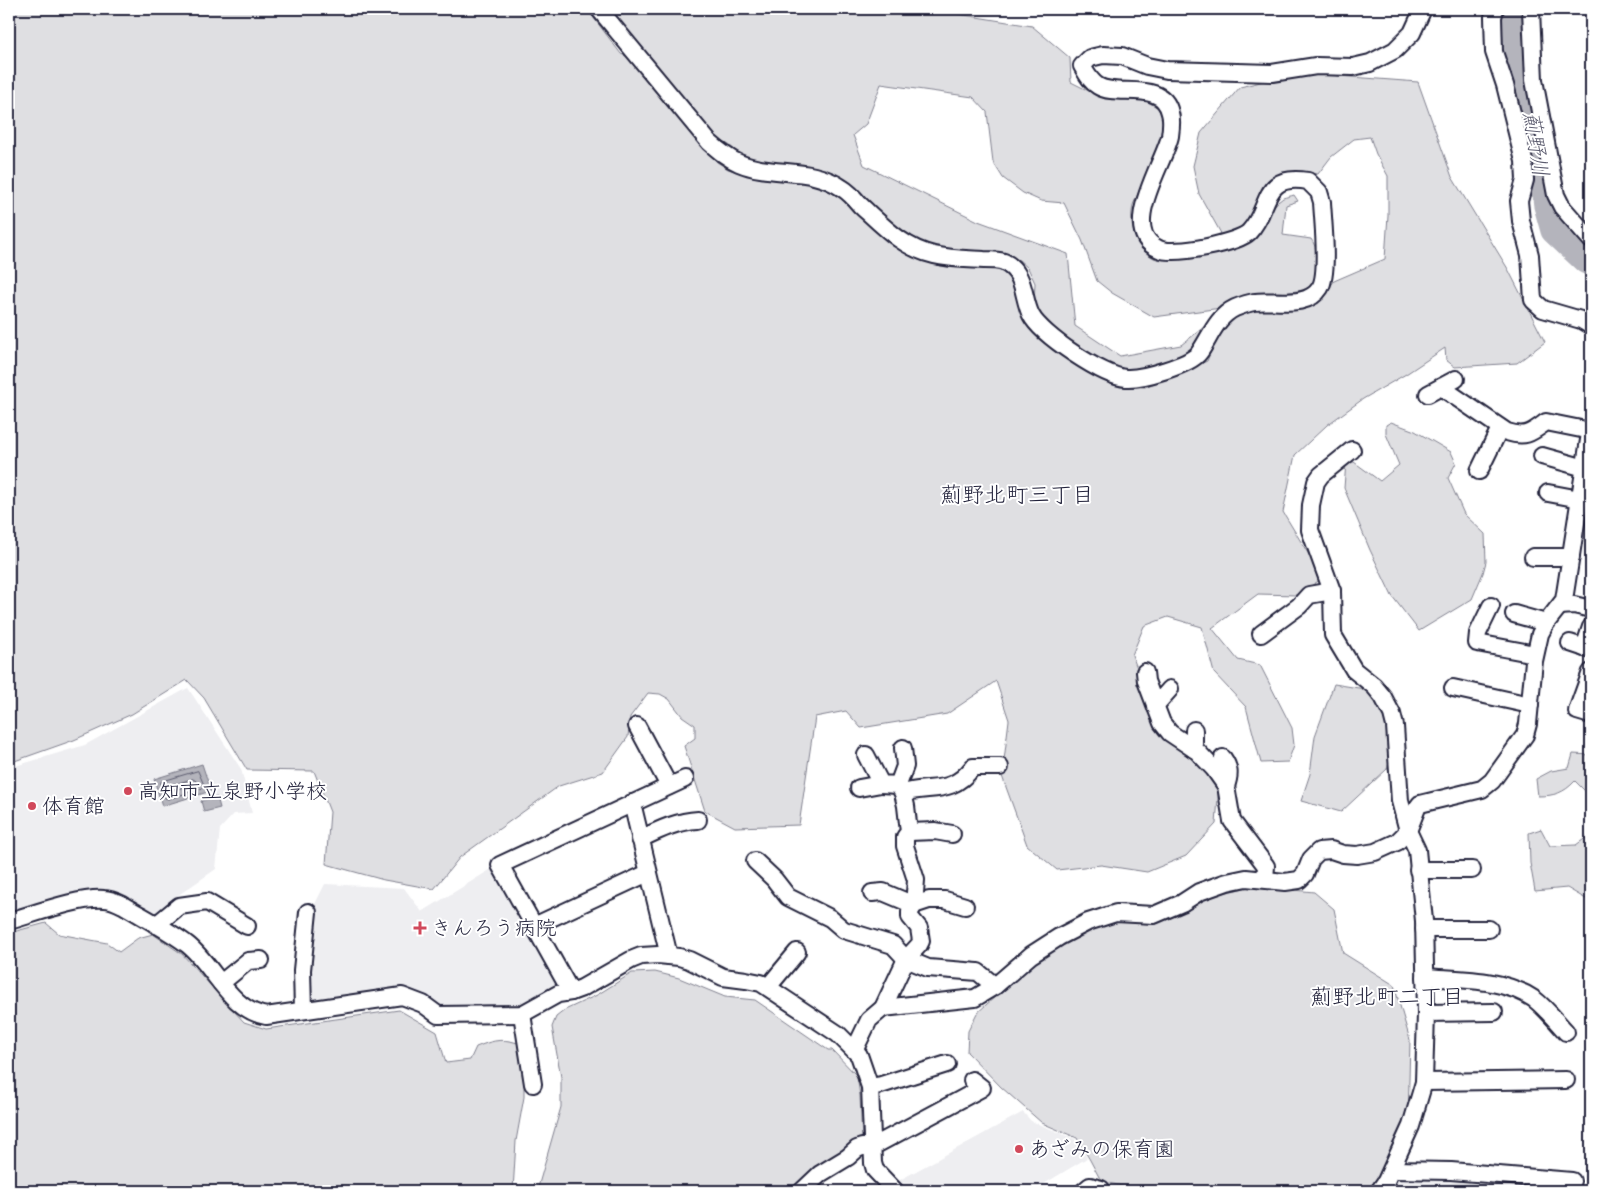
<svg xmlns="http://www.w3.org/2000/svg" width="1600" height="1200" font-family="Caveat,'Klee One',sans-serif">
<rect width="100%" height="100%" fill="#fff"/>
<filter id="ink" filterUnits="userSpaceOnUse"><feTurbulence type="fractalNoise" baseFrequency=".02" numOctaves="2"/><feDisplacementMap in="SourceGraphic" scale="10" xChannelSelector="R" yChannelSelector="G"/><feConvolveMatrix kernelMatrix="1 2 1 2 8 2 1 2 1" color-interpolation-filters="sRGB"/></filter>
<g filter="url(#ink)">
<g fill="#eeeef1">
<path d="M188,688L241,769L252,813L234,814L220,829L216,869L177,896L155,915L121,894L107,891L81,892L9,913V768L85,745Z"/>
<path d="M493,868L558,978L556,986L516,1008L445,1009L424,995L406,990L391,989L311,1002L307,968L312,910L325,884L404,888L422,912Z"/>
<path d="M1023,1112L1031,1121L1075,1139L1087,1158L1032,1191H910L898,1181Z"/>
<path d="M1438,1177L1591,1184V1191H1386L1395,1179Z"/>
</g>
<g fill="#dfdfe2" stroke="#80808e">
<path d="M9,9H587L621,54L631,58L703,147L717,162L728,169L745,174L817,183L841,196L894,243L1000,271C1010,277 1013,283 1017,294L1102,379L1119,386L1145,387L1207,361C1212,349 1218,331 1227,323C1247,305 1292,304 1318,301L1324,296L1334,281L1385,259L1388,215V176L1376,154L1370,137L1354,139L1331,157L1318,174L1295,172L1247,227L1223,237L1199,194L1193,166L1201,133L1240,87L1298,73L1418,82L1452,177L1508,269L1545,342L1517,363L1455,367L1446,360L1445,348L1406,374L1363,399L1327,425L1295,455L1283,512L1323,578L1297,595L1258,594L1212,628L1238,660L1260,665L1292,728L1294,745L1288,762L1261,763L1246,707L1214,673L1202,627L1168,617L1144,626L1132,655L1152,707L1219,785L1216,824L1186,856L1147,872L1101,865L1057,870L1027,845L1002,776L1009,720L996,681L947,714L861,728L846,711L815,717L799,825L735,827L705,811L684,746L695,738V725L682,716L669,699L660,694L648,693L630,717L628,737L603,772L559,786L460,857L434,889L384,880L326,864L330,812L314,771L247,770L204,698L187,680L132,714L74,740L9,763Z"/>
<path d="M605,9H945L958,14L1032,26L1070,58L1071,82L1105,99H1142L1157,107L1164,118L1163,136L1133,205C1129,225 1134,248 1154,258C1168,264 1200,256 1214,252C1224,250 1235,249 1244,244C1263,235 1265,209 1283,198C1286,197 1291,196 1294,195L1298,201L1286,205L1283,235L1311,239C1316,246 1316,251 1316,259C1318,275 1320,282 1303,290L1245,299L1221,308L1154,317L1112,293L1097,281L1082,240L1064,203L1041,201L1023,193L1003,178L993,162L987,112L973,97L881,84L866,124L853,135L864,165L978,221L1068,254L1075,326L1120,356L1181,345L1209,323L1190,351L1148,369H1117L1094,358L1058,334L1041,319L1034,304L1035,283L1028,268L1019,260L1002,253H971L931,247L897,228L845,182L827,171L814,168L768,163L741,155L729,145L711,135Z"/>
<path d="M1391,422L1415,431L1451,452L1456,463L1448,478L1464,514L1485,534L1486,562L1483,573L1472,599L1419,631L1392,596L1370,550L1344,488L1346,462H1354L1380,481L1399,465L1386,434V425Z"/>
<path d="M1334,684L1377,691L1401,723L1387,769L1341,812L1301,801L1310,774L1315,736Z"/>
<path d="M1573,754L1591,755V793L1588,794L1575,781C1564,793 1554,796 1538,796L1536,779L1551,771L1569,768Z"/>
<path d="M1541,829L1550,846L1576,845L1591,834V902L1567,888L1535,891L1530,863L1529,833Z"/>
<path d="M1253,886L1314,892L1334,909L1343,953L1394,985L1410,1040L1408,1120L1379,1181L1369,1191H1144L1109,1183L1099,1177L1090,1160L1077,1138L1042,1123L1001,1087L967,1052L968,1031L977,1013L1034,962L1068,939L1096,927L1129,920L1197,902L1223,893Z"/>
<path d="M46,923L59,934L107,943L119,952L138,938L153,934L182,954L244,1022L266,1029L399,1010L437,1032L446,1063L470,1060L476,1047C496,1039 504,1038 524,1045V1097L516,1141L513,1191H9V933Z"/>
<path d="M655,972L679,978L725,997L755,1000L828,1050H832L857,1076L860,1096L862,1142L804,1179L794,1191H537L561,1107V1077L552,1027L556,1017L565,1010L597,995L632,973Z"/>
<path d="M1591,995V1031L1586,1022Z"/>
<path d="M850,1187H870L874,1191H845Z"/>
</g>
<g fill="#b4b4bc" stroke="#7a7a88">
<path d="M202,764L211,791L162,806L154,779Z"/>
<path d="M217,797L220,808L204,812L201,801Z"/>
</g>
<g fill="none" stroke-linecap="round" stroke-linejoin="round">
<g stroke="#5c5c6f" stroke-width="1">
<path d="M198,771L204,785L203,788L168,799L165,798L161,784V782Z"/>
<path d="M193,779L196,781L194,784L171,791L169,789L170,786Z"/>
</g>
<path stroke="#b4b4bc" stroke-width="25" d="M1514,9L1511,13L1510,44L1513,62L1529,101L1540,157L1546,206L1553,231L1585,261L1591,264"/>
<g stroke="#22223b" stroke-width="20">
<g id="minor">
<path d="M599,9L709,142C718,150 727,158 739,163C772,177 811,166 842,188C849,192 855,199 860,205C883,226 903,248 934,255C950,259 968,259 984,260C990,260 999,260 1004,262C1026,273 1022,297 1031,315C1041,335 1104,377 1126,378C1142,379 1190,365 1199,353C1210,338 1216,317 1235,308C1240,306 1248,303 1254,302C1274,299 1307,309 1320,288C1329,273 1323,221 1322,202L1319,192L1308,181C1260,173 1272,208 1249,232C1238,243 1174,256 1159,249C1117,231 1165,162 1170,136C1171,129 1172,119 1170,113C1163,79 1117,98 1098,86C1090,81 1087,74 1082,66L1090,58L1103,55L1122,56L1147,66L1167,70L1272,73L1316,66L1353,67L1370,63L1395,50L1412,33L1423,9"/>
<path d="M1495,9L1493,17L1494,52L1505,85L1524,161L1525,180L1519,201L1521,221L1530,255L1533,300L1543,309L1581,320L1591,326"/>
<path d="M1531,9L1534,80L1556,195L1562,207L1591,240"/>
<path d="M1441,387L1507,432C1526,438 1531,433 1546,422L1591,431"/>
<path d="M1428,394L1456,379"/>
<path d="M1352,450L1321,475L1316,482L1311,505L1310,530L1332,591L1333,635L1354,670L1374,686L1383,697L1392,714L1395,726L1400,801L1408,831L1417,850L1424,921L1426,1013L1424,1082L1411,1126L1386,1181L1379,1191"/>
<path d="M1542,456L1585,468"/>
<path d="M1479,471L1500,428"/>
<path d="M1548,493L1580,499"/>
<path d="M1533,557H1571"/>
<path d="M1491,606L1478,633L1477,643L1535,654"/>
<path d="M1560,606L1574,605L1591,609"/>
<path d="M1514,614L1546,623"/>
<path d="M1261,634L1299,606L1309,595L1332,591"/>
<path d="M1570,643L1591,650"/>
<path d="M1584,648L1591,627"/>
<path d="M1145,672L1146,681L1162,723L1170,733L1197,751L1214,769L1226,786L1232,821L1266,866L1265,879"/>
<path d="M1453,688L1530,705"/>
<path d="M1155,706L1170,689"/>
<path d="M1587,714L1577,711L1591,672"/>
<path d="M637,726L669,786"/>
<path d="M1194,730V749"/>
<path d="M1223,758C1230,768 1230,775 1226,786"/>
<path d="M898,785L905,766L903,748"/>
<path d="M859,788L881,784"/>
<path d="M903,793C932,785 952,795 973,767H1000"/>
<path d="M632,803L669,956"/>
<path d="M909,832L935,831L952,834"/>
<path d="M640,839C659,830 677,821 698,820"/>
<path d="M755,861L774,879L788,897L830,918L844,930L893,945L906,959L928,968L978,972L995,986"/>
<path d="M1418,870H1472"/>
<path d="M872,893L883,892L914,905L929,900H945L965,906"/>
<path d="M9,921C34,914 79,897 104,899C111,899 117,902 123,905C143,917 170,931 188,945C214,966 230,1010 266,1016L402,996L423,1004L438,1015L522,1014L558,994L571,992L582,988L631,960L641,956L658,955L679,957L689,960L723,977L746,980L761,983L838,1034L859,1055L870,1087L873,1163L875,1170L895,1191"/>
<path d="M156,925L179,906L207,902L247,926"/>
<path d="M534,926L648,873"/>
<path d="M1424,929H1489"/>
<path d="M1425,977C1460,980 1503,978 1534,999C1546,1008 1556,1021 1566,1032"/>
<path d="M221,983L248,961L261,960"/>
<path d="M768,987L797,952"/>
<path d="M571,992L500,865L685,779"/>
<path d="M883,1008L975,998L995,986L1031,955L1059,937L1088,922L1116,913L1154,915L1182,903L1199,892L1227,882L1246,878L1285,882L1299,880L1305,874L1311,859L1319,851L1331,850L1343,854L1357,855L1375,852L1397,842L1408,831L1417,808L1420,804L1482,789L1492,781L1525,735L1528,724L1534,661L1540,634L1546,623L1564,600L1591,427"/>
<path d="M303,1010L302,970L308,912"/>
<path d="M1426,1013L1494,1012"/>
<path d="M522,1014L533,1084"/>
<path d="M855,1049L869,1020L883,1008L906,959L919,945L921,941L919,928L910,917V912L914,905L916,880L905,846V837L909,832L906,806L903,793L898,785L881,784L866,755"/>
<path d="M1424,1082L1566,1080"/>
<path d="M870,1087L881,1085L947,1064"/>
<path d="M1392,1170L1451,1171L1572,1181"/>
<path d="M802,1191L820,1174L848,1157L857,1149L862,1147H872L982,1088L972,1080"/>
<path d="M1084,1191L1090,1186L1101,1189"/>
</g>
</g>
<use href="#minor" stroke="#fff" stroke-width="16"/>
</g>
</g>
<g fill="#d1495b" stroke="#fff" stroke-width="2">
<circle cx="128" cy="791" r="5"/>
<circle cx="32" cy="806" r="5"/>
<path d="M417.5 920.5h5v5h5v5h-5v5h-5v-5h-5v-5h5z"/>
<circle cx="1019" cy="1149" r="5"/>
</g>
<g text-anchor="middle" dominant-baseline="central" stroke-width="4" stroke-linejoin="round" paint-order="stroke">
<g font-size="21" fill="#22223b" stroke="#fff" text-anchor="start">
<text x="138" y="791">高知市立泉野小学校</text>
<text x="42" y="806">体育館</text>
<text x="431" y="928">きんろう病院</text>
<text x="1029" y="1149">あざみの保育園</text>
</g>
<g font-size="22" font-style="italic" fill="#5c5c6f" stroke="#fff">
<text transform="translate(1536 144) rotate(81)">薊野川</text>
</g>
<g font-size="22" fill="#22223b" stroke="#fff">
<text x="1017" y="495">薊野北町三丁目</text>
<text x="1387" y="997">薊野北町二丁目</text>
</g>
</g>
<rect width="1600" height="1200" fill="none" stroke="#fff" stroke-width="30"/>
<rect x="15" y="15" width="1570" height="1170" fill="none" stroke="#22223b" stroke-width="2" filter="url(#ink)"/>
</svg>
